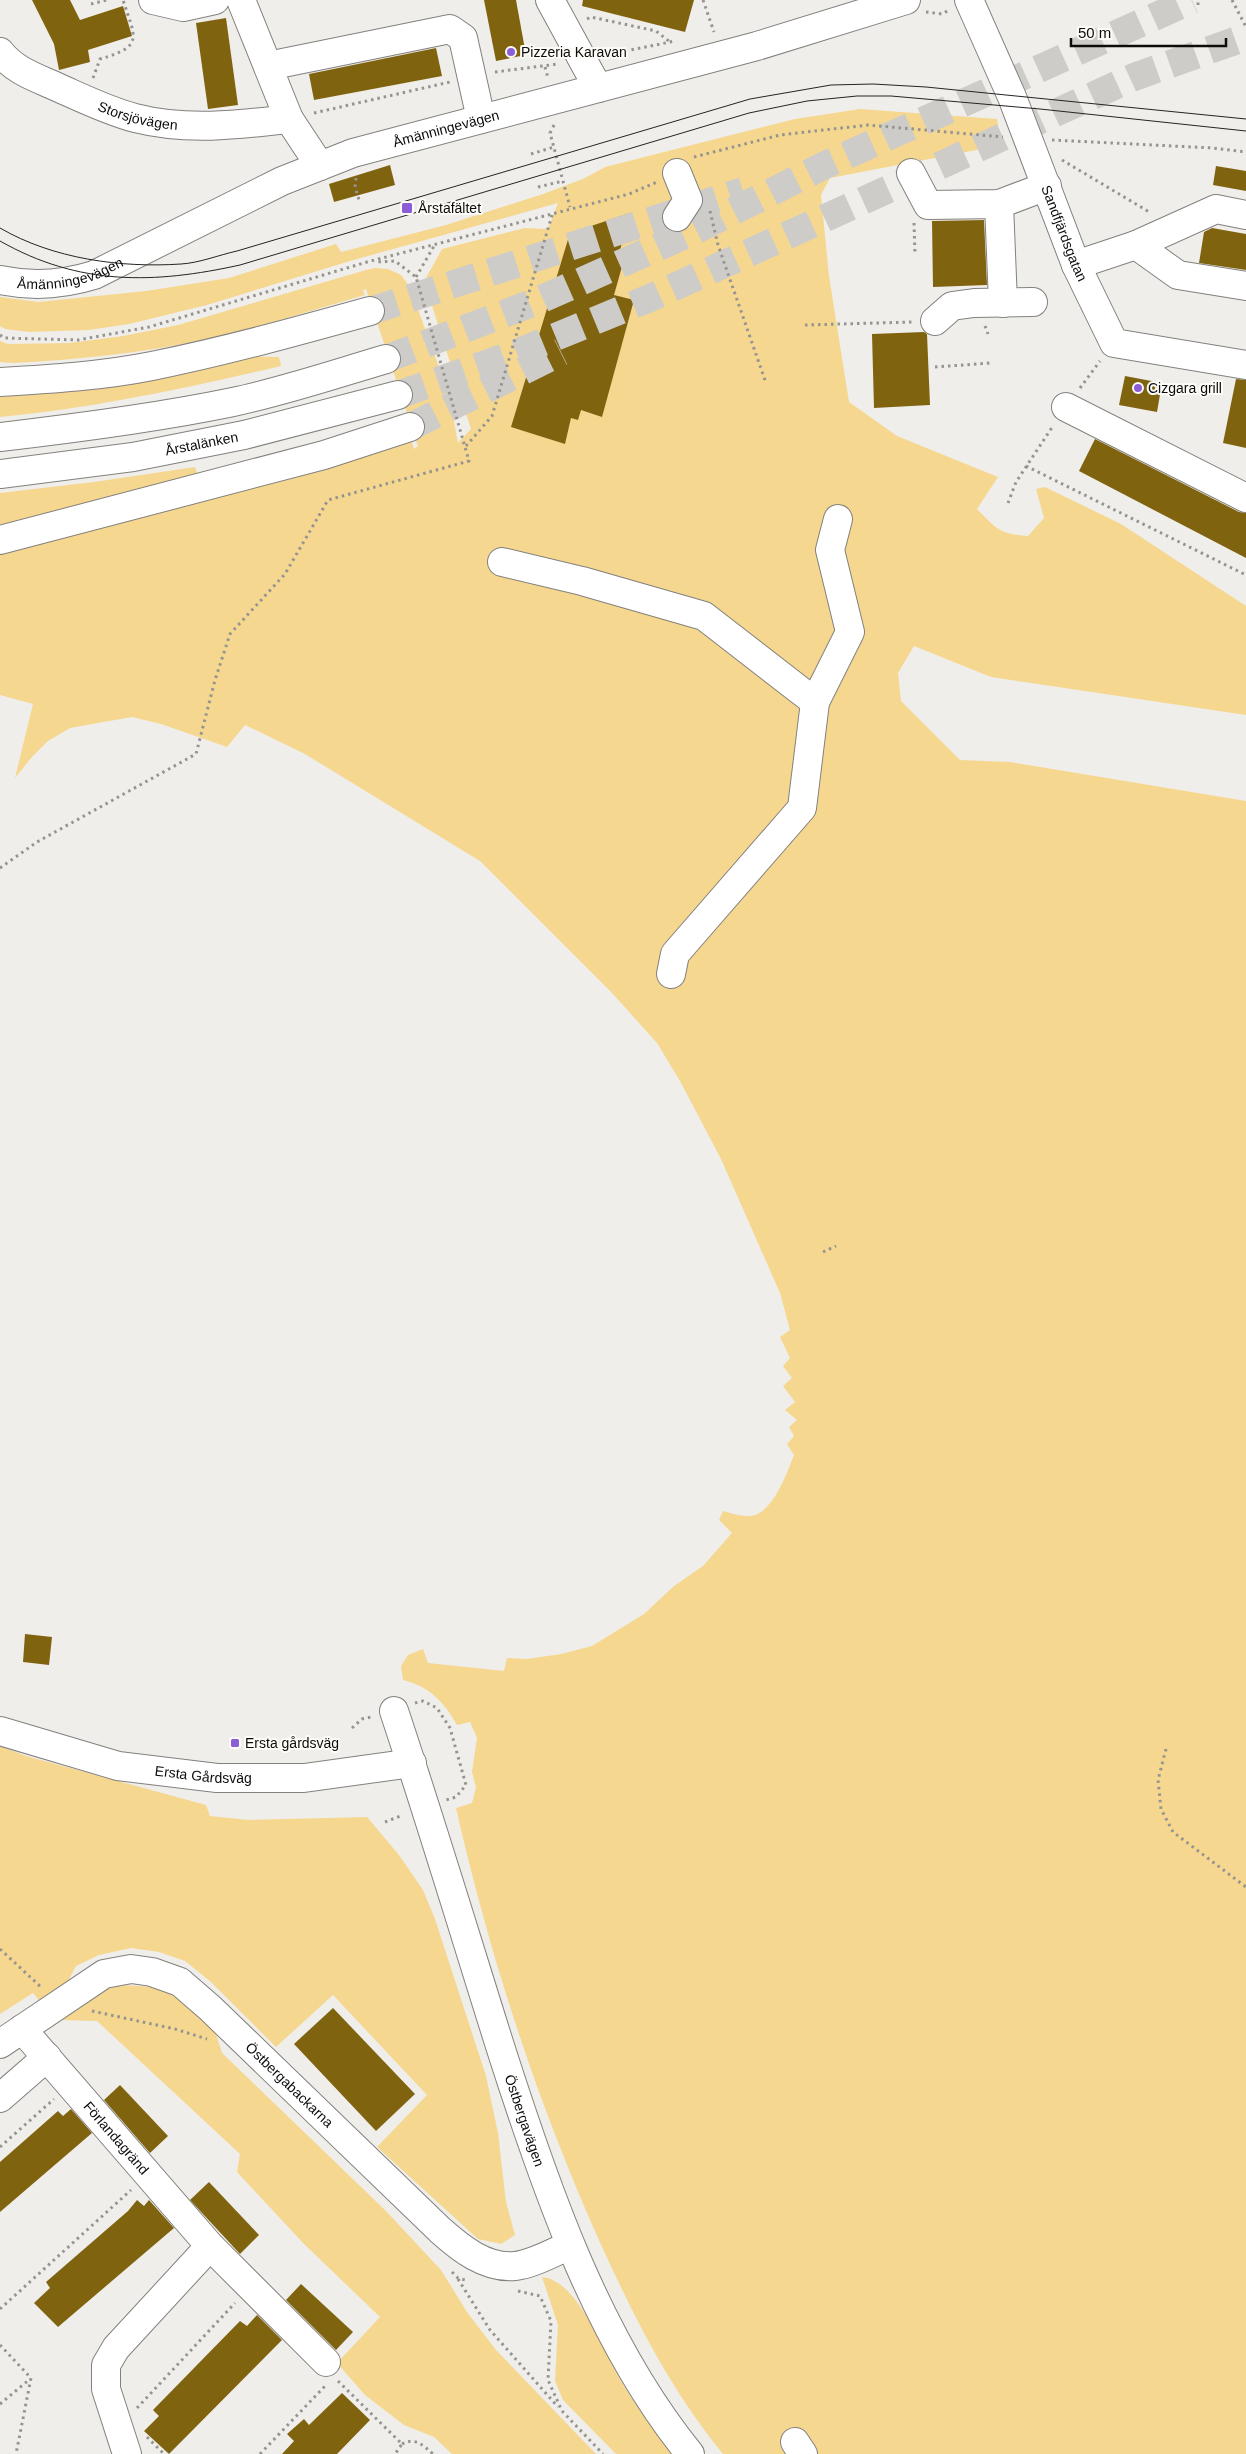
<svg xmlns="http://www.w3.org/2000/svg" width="1246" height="2454" font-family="Helvetica,sans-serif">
<rect width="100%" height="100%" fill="#f0eeeb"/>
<g fill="#f5d78f">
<path d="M860,109L997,119L1000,138L982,149L830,178L821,195L829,276L849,402L897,436L998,477L977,509C997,529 999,534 1028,536L1044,518L1036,489L1045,487L1121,524L1246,606V715L991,677L914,646L898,673L901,701L960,760L1010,762L1246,801V2454H723C671,2390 637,2323 603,2249C539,2108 490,1958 456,1808L472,1803L476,1787L472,1772L477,1738L470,1722L457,1725C444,1702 429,1686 403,1680L401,1666L408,1655L423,1649L428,1663L504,1671L507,1658L527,1659L561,1654L592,1646L644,1614L674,1586L703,1566L732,1533L719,1520L723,1511C731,1513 742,1517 750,1516C772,1515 787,1473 794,1455L787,1444L794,1436L789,1427L797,1420L785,1410L795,1402L783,1386L792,1378L783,1366L790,1358L780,1337L790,1330L780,1293L721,1159L680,1081L657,1043L613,994L480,861L305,754L245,725L227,747L161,724L132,717L70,728L48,741L31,758L15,778L33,704L0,695V555L35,543L196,501H204L295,478L412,442L414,449L418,446L366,289L363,290L365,295C326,306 287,319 247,329C171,350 91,359 13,363L0,362V341L8,344L70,343L123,336L178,325L366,270L375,268L388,269L401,275L410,287L449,395L458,443L471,429L429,296L426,278L442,249L525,228L548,229L558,203L350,261L207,305L129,324L89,330L29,332L5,329L0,326V297L38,302L146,291L229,278L336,244L341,252L446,225L543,194L583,179L605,167L795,119Z"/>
<path d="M239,356L279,357L281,366C188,388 95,408 0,417V397L34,394Z"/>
<path d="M195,467L198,476L0,526V493L94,482Z"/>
<path d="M0,1746L26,1756L206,1805L210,1816L249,1820L367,1817L399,1855L423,1890L435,1919L486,2076L498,2133L506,2202L515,2235L501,2244L478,2239L377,2147L427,2095L333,1995L276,2047L211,1982L185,1961L159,1952L131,1948L99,1955L76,1966L68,1981L40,2002L33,1993L0,2014Z"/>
<path d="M123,1985L152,1987L180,1998L214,2028L222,2053L386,2211L441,2270L467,2312L496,2350L596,2454H452L434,2437L404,2425L365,2395L337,2363L380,2317L304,2244L237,2172L240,2154L97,2021L61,2020C83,1995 90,1992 123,1985Z"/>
<path d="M542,2277C578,2280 605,2354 621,2381C636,2407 655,2430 672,2454H616L563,2400L555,2381L558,2325Z"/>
</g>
<g fill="#80630f">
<path d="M32,0H70L80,20L123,6L132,36L88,50L90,62L59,70L54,44Z"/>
<path d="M484,0H516L526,55L496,61Z"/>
<path d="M583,0H694L685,32L582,6Z"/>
<path d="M226,18L238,105L208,109L196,23Z"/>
<path d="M436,48L442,76L314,100L309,74Z"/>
<path d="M390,165L395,185L334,202L329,184Z"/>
<path d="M1216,166L1246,171V191L1213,185Z"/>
<path d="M630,213L619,254L625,256L614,295L634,300L602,417L581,410L578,420L571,418L565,444L511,427L570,233Z"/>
<path d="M984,220L987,285L933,287L932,221Z"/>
<path d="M1212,228L1246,234V270L1199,263L1204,232Z"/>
<path d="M924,332L927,334L930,405L874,408L872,334Z"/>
<path d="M1125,376L1162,383L1157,412L1119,405Z"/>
<path d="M1236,379L1246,380V448L1223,443Z"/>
<path d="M1095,439L1239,512L1246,513V558L1079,471Z"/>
<path d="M25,1634L52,1637L49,1665L23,1662Z"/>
<path d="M333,2008L415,2094L376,2131L294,2044Z"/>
<path d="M120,2085L168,2136L150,2153L104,2100Z"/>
<path d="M71,2109L92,2133L0,2212V2162L58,2111L63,2116Z"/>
<path d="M209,2182L259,2235L240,2254L190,2200Z"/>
<path d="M137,2200L144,2206L149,2200L174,2228L58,2327L34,2303L50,2288L46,2282L128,2211Z"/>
<path d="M301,2284L353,2332L336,2350L286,2300Z"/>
<path d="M257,2315L282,2340L169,2454L144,2431L159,2416L153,2410L240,2321L247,2326Z"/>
<path d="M342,2393L370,2420L337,2454H282L294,2441L287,2434L304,2419L309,2425Z"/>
</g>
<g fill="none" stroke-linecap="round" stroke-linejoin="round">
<g stroke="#ceccc9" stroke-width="28" stroke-dasharray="28 14" stroke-linecap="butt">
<path d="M370,311L743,191"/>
<path d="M386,359L535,302L694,231L825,165L1192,0"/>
<path d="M398,395L514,354L650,298L1134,77L1246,37"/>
<path d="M410,427L561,352"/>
</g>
<g stroke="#83817e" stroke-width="30">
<g id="minor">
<path d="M153,0L183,7L215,0"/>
<path d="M241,0L289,119L320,166"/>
<path d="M550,0L598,88"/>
<path id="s1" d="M969,0L1012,97L1076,265L1114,343L1246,365"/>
<path id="s2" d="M0,52C15,71 35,77 57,87C82,98 108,111 135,118C186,131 237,125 289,119"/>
<path d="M268,66L450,29L463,38L481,119"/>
<path d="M911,173L928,205L999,204L1047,186"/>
<path d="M999,204L1003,303"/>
<path d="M677,217L688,200L677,173"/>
<path d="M1136,245L1178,275L1246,286"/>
<path d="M1076,265L1136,245L1216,209L1246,215"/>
<path id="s3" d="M0,280C33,287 62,285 94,275L282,181L353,153L757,46L906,0"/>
<path d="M935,321L952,306L974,303L1033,302"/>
<path d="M1066,407L1246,498"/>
<path d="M502,562L582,581L704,616L815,702L802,808L675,954L671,974"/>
<path d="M815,702L850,632L830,550L838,519"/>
<path id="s4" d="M394,1711C431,1822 465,1935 500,2046C544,2184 597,2340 690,2454"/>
<path id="s5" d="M0,1731L118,1766L217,1778H304L412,1763"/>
<path id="s6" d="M22,2029L210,2246L326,2362"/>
<path id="s7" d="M0,2044L104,1974L131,1969L152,1972L180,1982L210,2008L440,2230C460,2248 486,2269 515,2266C533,2264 554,2252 570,2245"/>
<path d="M0,2098L47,2057"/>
<path d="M795,2442L803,2454"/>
<path d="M127,2454L106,2389V2365L116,2348L210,2246"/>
</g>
</g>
<g stroke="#83817e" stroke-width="30">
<g id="highway">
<path d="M0,382C51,379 102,376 152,366C226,351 298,331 370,311"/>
<path d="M0,437C78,428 156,418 233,402C285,391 335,374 386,359"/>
<path id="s8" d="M0,474L133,457L244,435L398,395"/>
<path d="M0,540L324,455L410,427"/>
</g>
</g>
<g stroke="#959491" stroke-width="3" stroke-dasharray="2.5 4" stroke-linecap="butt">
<path d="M703,0L714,32"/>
<path d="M1232,0L1246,27"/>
<path d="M91,4L107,0"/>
<path d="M1198,5V0"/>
<path d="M926,12L942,14L949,10"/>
<path d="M587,19L591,17L656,31L670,42"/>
<path d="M606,55L675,41"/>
<path d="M545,67L548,78"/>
<path d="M495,72L558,64"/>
<path d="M93,78L100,59C145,46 135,38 123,0"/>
<path d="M314,113L450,82"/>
<path d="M554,125L550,133L570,207"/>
<path d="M1052,140L1213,148L1246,152"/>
<path d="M531,154L554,147"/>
<path d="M694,157L780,135L868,125L1003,137"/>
<path d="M1062,160L1151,213"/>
<path d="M356,178L355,187L360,203"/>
<path d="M538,187L563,181"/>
<path d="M710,211L718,245L766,383"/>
<path d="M914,223L915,255"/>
<path d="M416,277L434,246"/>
<path d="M805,325L912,322"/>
<path d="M985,326L988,334"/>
<path d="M0,335L4,338L78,340L149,327L367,262L629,194L657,182"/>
<path d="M935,367L991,363"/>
<path d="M1080,388L1100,361"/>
<path d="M466,446L492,416L553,212"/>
<path d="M1026,466L1246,575"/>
<path d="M1008,503L1016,482L1053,426"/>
<path d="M0,868L37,842L196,754L215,680L230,634L285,574L328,500L469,461L416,277L395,261L375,262"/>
<path d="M823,1252L836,1246"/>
<path d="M415,1703L423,1701L437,1708L450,1728L466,1785L456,1797L446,1800"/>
<path d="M352,1728L362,1719L371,1717"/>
<path d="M1166,1749L1158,1780L1161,1809L1173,1832L1246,1887"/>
<path d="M385,1822L403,1815"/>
<path d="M0,1949L42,1988"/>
<path d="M92,2011L175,2029L207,2039"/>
<path d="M0,2147L54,2099"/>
<path d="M452,2272L458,2278L465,2280"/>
<path d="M458,2279L490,2330L558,2407"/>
<path d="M518,2291L540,2296L551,2321L548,2380L562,2411L603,2454"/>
<path d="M0,2309L131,2190"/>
<path d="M0,2345L31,2378L16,2454"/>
<path d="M338,2381L402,2444L395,2454"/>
<path d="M0,2404L30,2379"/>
<path d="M137,2408L235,2303"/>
<path d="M147,2437L164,2454"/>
<path d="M402,2444C415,2437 423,2445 433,2454"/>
<path d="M260,2454L326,2385"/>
</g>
<use href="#minor" stroke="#fff" stroke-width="28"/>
<use href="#highway" stroke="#fff" stroke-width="28"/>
<g stroke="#262423" stroke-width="1">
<path d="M0,228C53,259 121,268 181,264C199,263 219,255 237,251L750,99L831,85L873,84L926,87L1246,119"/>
<path d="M0,241C79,286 154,284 240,265L749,113L807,101L857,96H891L1040,109L1246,131"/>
</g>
</g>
<g fill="#8b5ed8" stroke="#fdfcf8" stroke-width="2">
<circle cx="511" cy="52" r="5"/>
<rect x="401" y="202" width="12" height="12" rx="2.5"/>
<circle cx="1138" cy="388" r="5"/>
<rect x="230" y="1738" width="10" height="10" rx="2.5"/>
</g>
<g text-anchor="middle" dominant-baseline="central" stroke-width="4" stroke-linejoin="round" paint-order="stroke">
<g font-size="14" fill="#0d0c0b" stroke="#fdfcf8" text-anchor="start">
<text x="521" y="52">Pizzeria Karavan</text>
<text x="418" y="208">Årstafältet</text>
<text x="1148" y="388">Cizgara grill</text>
<text x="245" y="1743">Ersta gårdsväg</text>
</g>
<g font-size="14" fill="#0d0c0b" stroke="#fdfcf8">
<text stroke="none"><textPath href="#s2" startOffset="154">Storsjövägen</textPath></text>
<text stroke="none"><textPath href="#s3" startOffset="478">Åmänningevägen</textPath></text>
<text stroke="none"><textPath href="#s1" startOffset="252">Sandfjärdsgatan</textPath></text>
<text stroke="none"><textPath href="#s3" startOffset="72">Åmänningevägen</textPath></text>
<text stroke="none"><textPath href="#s8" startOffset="204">Årstalänken</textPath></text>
<text stroke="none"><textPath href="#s5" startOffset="209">Ersta Gårdsväg</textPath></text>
<text stroke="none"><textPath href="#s7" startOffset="354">Östbergabackarna</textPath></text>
<text stroke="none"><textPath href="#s4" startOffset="430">Östbergavägen</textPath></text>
<text stroke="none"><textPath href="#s6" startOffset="144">Förlandagränd</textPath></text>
</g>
</g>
<path d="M1071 38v8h155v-8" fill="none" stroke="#0d0c0b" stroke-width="2.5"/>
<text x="1078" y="38" font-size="15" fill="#0d0c0b" stroke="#fdfcf8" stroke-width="4" paint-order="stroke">50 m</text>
</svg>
